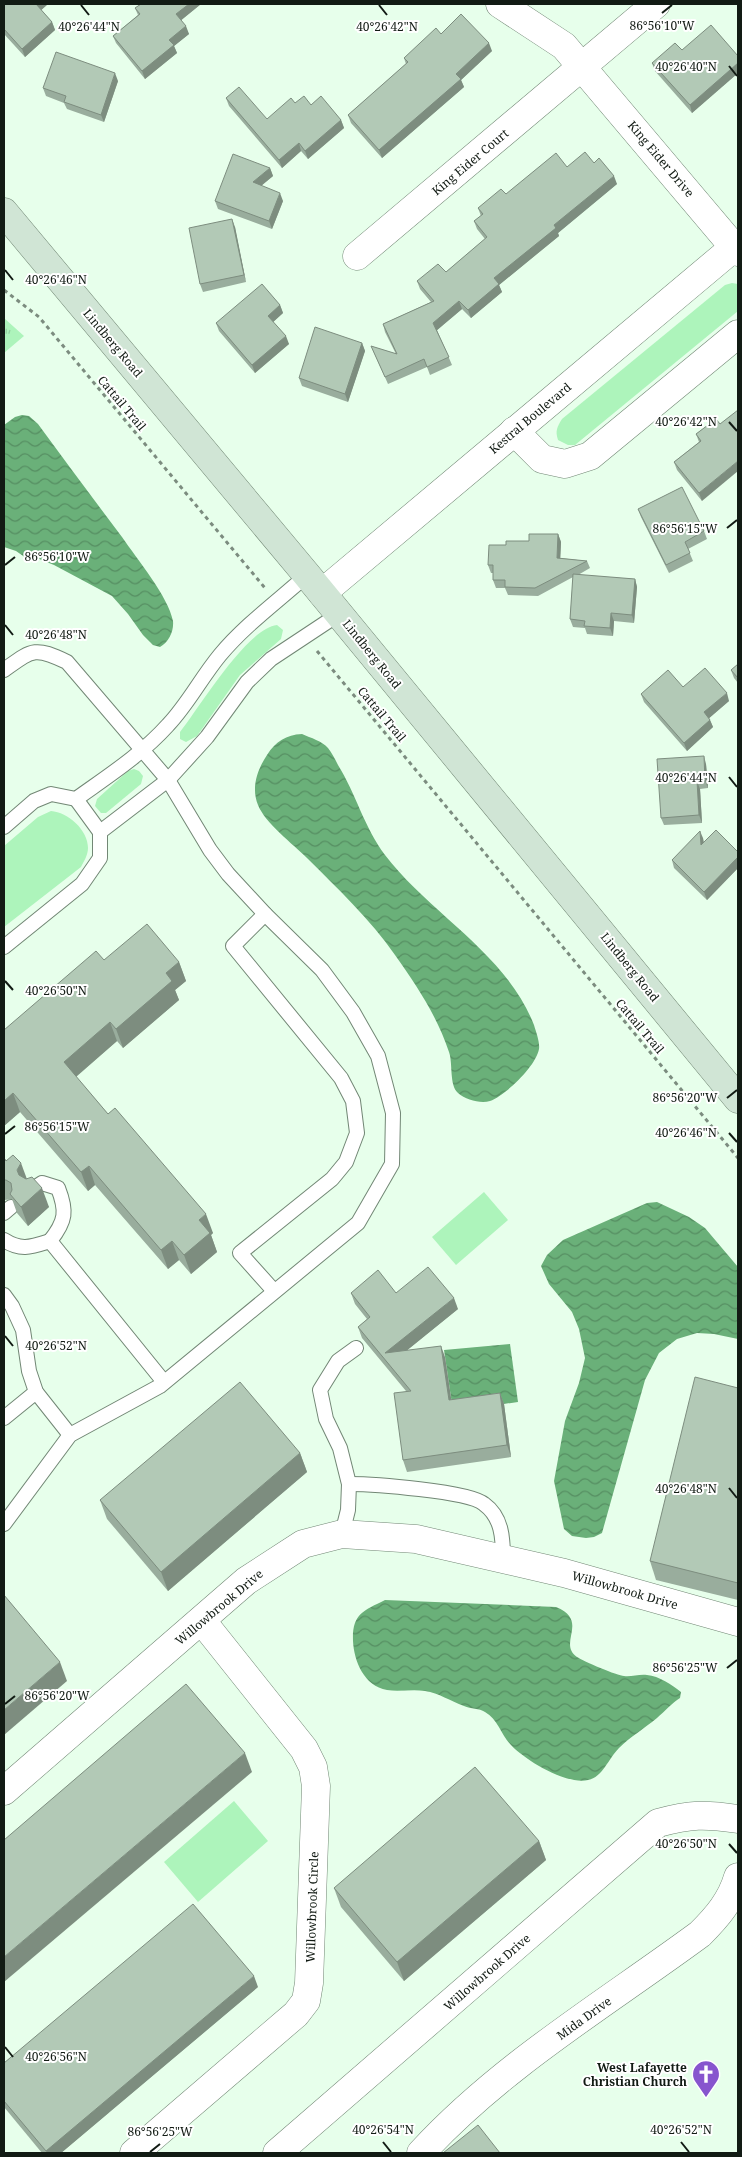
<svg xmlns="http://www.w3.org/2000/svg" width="742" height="2157" font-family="'Noto Serif',serif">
<defs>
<pattern id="park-tufts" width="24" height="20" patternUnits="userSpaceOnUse" patternTransform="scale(1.25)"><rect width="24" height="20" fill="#adf4bb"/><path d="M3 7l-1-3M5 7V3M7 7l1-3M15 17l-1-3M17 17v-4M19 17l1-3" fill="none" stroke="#94d1a0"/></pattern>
<pattern id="water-waves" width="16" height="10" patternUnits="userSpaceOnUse" patternTransform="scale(1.25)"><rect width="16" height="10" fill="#6ab079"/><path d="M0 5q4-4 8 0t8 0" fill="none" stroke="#568e62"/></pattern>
</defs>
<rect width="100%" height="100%" fill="#e7ffeb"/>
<g fill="#adf4bb">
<path d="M732,283L738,284V311L575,445H568L558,440C555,431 557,427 562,419L725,285Z"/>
<path d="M277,625L283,630L281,639L240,675L197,736L186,742L180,739V732C199,708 247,628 277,625Z"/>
<path d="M134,769L139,771L143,776L141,784L106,813H101L95,806L97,799L128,771Z"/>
<path d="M51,811C68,812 88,830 88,848C88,855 84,861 81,867L4,927V846L38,817Z"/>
<path d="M484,1192L508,1220L456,1265L432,1237Z"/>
<path d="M234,1801L268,1841L198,1902L164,1862Z"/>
</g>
<path fill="url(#park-tufts)" d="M4,318L24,336L4,353Z"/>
<g fill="url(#water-waves)">
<path d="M22,415L29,416L38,424C66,462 94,500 122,537C137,559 168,596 173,621C174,631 169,642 160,647L153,645L143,635L128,614L112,596L54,565L39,559L26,558L16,551L4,547V425L15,417Z"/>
<path d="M302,734C311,738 322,741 328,748C332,753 335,759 338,765C356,794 364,827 385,855C430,914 506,953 534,1025C536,1032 540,1042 539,1049C536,1066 506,1095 490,1101C481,1104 466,1100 458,1093C449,1085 453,1063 449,1052C437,1016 417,986 395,955C370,919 338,889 307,858C293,844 265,823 258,805C251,788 257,770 267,755C276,741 286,735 302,734Z"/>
<path d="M657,1202L689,1217L705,1228L738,1267V1339L714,1334L697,1333L677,1339L659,1353L645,1380L602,1533L594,1537L586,1538L572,1536L564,1529L554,1481L565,1421L579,1383L585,1358L579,1329L572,1312L549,1284L541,1266L547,1255L563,1240L647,1203Z"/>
<path d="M510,1344L518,1402L453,1411L444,1350Z"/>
<path d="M385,1600L556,1607C590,1621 557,1643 577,1657C583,1661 618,1676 624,1676C631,1677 639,1674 647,1675C659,1676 672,1685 681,1692L680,1698C672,1703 665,1711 657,1718C645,1728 630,1737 619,1748C608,1759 603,1777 588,1780C566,1785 525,1760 511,1745C501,1735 498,1719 485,1712C479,1708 471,1709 464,1706C450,1701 439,1693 425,1691C412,1689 399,1692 387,1690C364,1686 354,1661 353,1641C352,1614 363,1611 385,1600Z"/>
</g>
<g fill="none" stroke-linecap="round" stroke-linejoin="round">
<g stroke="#728775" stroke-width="16">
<g id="lane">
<path d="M4,670C32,650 34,646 67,662L168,780L210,850L228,874L265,914L322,970L353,1012L378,1056L393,1113L392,1164L358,1223L160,1386L70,1435L4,1524"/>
<path d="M76,799L100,832"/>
<path d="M4,827L34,801L51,794L76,799C108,776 141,755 168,725C188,704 201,678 220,655C245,625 278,601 307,575"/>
<path d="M265,914L233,946L341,1078L353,1101L357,1133L346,1162L332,1179L240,1253L274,1291"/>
<path d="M4,947L82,884L100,858V832L168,780L207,737L247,682L271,659L339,614"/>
<path d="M33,1189L42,1183L58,1188C67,1211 66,1221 50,1241"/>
<path d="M4,1213L11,1207"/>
<path d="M4,1240C21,1251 31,1247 50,1241L164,1382"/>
<path d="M4,1295L12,1306L23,1330L29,1371L36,1392L70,1435"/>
<path d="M4,1418L36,1392"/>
<path d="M349,1484C372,1484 469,1491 484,1504C502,1517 503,1538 503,1559"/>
<path d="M342,1534L348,1510L349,1484L340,1448L326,1419L320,1390L338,1361L356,1348"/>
</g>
</g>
<g stroke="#728775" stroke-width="29">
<g id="street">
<path d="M500,4L564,46L738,252"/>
<path d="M357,256L656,4"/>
<path d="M514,431L542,459L565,464L590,456L738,334"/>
<path d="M322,593L738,244"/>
<path d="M4,1791L246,1581L303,1544L342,1534L416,1539L564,1573L738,1622"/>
<path d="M134,2153L296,2014L306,2001L309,1983L316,1786L313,1767L304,1749L202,1621"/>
<path d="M277,2153L658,1823C691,1814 705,1814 738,1819"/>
<path d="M421,2153C501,2066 605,2004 700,1934C717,1917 731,1901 738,1877"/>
</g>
</g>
<g stroke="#728775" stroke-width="29">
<path id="secondary" d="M4,212L307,575L738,1099"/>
</g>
<g stroke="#7c8c7f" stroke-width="3" stroke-dasharray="4 4" stroke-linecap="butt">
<path d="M4,290L39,317L265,588"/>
<path d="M317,651L738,1158"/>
</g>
<use href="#lane" stroke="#fff" stroke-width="14"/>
<use href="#street" stroke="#fff" stroke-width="28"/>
<use href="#secondary" stroke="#d0e5d5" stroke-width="28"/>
</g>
<g fill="#99ad9d">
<path d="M4,4H48L41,10L52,22L55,30L25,57L4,34Z"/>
<path d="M141,4H201L181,20L189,34L174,46L177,53L145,79L116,43L113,36L138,15L135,8Z"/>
<path d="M441,34L492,51L461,80L464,87L382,158L351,123L348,115L406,64L404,58Z"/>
<path d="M682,50L738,56V73L692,113L655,71L652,63Z"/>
<path d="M118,81L104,122L67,109L64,103L46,96L43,88Z"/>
<path d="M226,98L267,119L295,103L311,105L341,120L344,128L308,159L301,151L282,168L229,106Z"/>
<path d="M594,163L617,184L558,233L559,236L499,285L502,292L471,318L462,309L437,330L452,365L430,375L427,367L388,384L371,346L396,354L385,332L383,324L431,302L420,289L417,281L446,272L485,239L477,229L474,221L481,216L478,208L567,167Z"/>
<path d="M270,168L273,176L261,186L283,201L272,229L218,209L215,201Z"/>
<path d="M235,227L246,282L203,292L200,284Z"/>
<path d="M280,305L283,313L273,322L289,344L255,373L219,331L216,323Z"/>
<path d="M362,343L365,351L348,402L302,386L299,378Z"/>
<path d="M716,419L702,501L677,470L674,462L699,442L696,434Z"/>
<path d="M638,509L704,531L707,539L688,549L693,561L669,573L641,517Z"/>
<path d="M558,534L561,542L560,558L587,561L590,568L578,575L635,579L637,587L634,623L614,621L613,636L587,634L585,628L573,627L570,619L573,577L538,596L508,595L505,588H496L493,580V573H491L488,565L529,541Z"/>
<path d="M738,664V683L734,678L731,670Z"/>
<path d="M683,687L729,701L709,718L713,727L687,751L644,702L641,694Z"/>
<path d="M706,764L708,788L700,789L702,823L664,825L661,818Z"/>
<path d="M703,838L704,842L738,852V868L707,900L674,868L672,860Z"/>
<path d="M104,960L179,962L186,981L175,990L179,1000L123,1048L117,1041L76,1077L108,1114L213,1233L211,1235L217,1252L191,1274L179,1260L168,1269L95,1185L88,1191L20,1112L4,1126V1030Z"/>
<path d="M4,1158L26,1179L49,1207L28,1226L17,1213L12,1199L5,1200L4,1198Z"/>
<path d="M351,1293H396L458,1309L407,1350L445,1357L451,1400L500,1393L504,1404L511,1457L407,1472L403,1460L406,1391L362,1338L358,1327L367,1319L355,1304Z"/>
<path d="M738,1388V1600L656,1580L650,1561Z"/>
<path d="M300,1453L307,1472L168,1591L107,1519L100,1500Z"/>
<path d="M539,1841L546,1860L404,1981L341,1907L334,1888Z"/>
<path d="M258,1987L61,2153H42L4,2107V2063Z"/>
</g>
<g fill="#7d8d7f">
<path d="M36,4H48L39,12Z"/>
<path d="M189,4H201L179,22L176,14Z"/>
<path d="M52,22L55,30L25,57L22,49Z"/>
<path d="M186,26L189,34L174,46L177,53L145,79L142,71L169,40Z"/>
<path d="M489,43L492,51L461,80L464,87L382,158L379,150L456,74Z"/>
<path d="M738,63V73L692,113L690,105Z"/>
<path d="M115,73L118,81L104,122L101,115Z"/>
<path d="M341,120L344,128L308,159L305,151Z"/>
<path d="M299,143L301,151L282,168L279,160Z"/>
<path d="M270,168L273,176L256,190L253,182Z"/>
<path d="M614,176L617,184L558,233L559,236L499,285L502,292L471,318L468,310L494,278L554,225Z"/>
<path d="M280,193L283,201L272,229L269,221Z"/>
<path d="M232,219L235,227L246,282L244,275Z"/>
<path d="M459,301L462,309L436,331L433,323Z"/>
<path d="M280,305L283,313L271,324L268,316Z"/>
<path d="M286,336L289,344L255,373L252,365Z"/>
<path d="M362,343L365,351L348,402L345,394Z"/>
<path d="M738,461V471L702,501L699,493Z"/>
<path d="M558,534L561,542L560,566L557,558Z"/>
<path d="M635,579L637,587L634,623L632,615Z"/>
<path d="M611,613L614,621L613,636L610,628Z"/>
<path d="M727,693L729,701L707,720L704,712Z"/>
<path d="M710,720L713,727L687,751L684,743Z"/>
<path d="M704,756L706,764L708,788L705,781Z"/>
<path d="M697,781L700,789L702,823L699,815Z"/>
<path d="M700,831L703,838L704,852L701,845Z"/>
<path d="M738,857V868L707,900L704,892Z"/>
<path d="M179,962L186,981L175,990L179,1000L123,1048L116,1029L166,973Z"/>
<path d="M110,1022L117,1041L71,1081L64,1062Z"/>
<path d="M13,1093L20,1112L4,1126V1101Z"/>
<path d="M21,1163L28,1182L24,1189L17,1170Z"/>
<path d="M89,1166L95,1185L88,1191L81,1172Z"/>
<path d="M42,1188L49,1207L28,1226L21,1207Z"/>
<path d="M206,1214L213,1233L211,1235L217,1252L191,1274L184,1255L199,1220Z"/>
<path d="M172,1241L179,1260L168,1269L161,1250Z"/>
<path d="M454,1298L458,1309L389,1365L385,1353Z"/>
<path d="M441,1346L445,1357L453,1411L449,1400Z"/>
<path d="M500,1393L504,1404L511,1457L507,1445Z"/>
<path d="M300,1453L307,1472L168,1591L161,1572Z"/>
<path d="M60,1662L67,1681L4,1735V1710Z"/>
<path d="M245,1753L252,1772L4,1982V1957Z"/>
<path d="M539,1841L546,1860L404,1981L397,1962Z"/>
<path d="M254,1976L258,1987L61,2153H47L46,2151Z"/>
</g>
<g fill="#b2c9b6" stroke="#7d8d7f">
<path d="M4,4H36L52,22L22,49L4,29Z"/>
<path d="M141,4H189L176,14L186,26L169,40L174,45L142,71L113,36L140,14L135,8Z"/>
<path d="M461,14L489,43L456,74L461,79L379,150L348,115L408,62L404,58L436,28L441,34Z"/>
<path d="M711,25L738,56V63L690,105L652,63L675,43L682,50Z"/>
<path d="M56,52L115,73L101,115L64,102L66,96L43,88Z"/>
<path d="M239,87L267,119L291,98L295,103L304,96L311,105L321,96L341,120L305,151L299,143L279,160L226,98Z"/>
<path d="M585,152L594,163L599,158L614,176L554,225L556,228L494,278L499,284L468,310L459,301L433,323L449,357L427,367L424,359L385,377L371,346L397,354L383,324L434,301L417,281L438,264L446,272L487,237L474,221L483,214L478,208L501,189L506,194L556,153L567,167Z"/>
<path d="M233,154L270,168L253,182L280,193L269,221L215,201Z"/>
<path d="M232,219L244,275L200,284L189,228Z"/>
<path d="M262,284L280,305L268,316L286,336L252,365L216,323Z"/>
<path d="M315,327L362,343L345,394L299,378Z"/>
<path d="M738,410V461L699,493L674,462L701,441L696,434L716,419L720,424Z"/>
<path d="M682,487L704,531L685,542L690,553L666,565L638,509Z"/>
<path d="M529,534H558L557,558L587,561L535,588L505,587V580H493V565H488L489,545H506V541H529Z"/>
<path d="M573,574L635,579L632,615L611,613L610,628L584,626L585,621L570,619Z"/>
<path d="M738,664V678L731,670Z"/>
<path d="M705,668L727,693L704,712L710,720L684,743L641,694L668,670L683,687Z"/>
<path d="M704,756L705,781H697L699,815L661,818L657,759Z"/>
<path d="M716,830L738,852V857L704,892L672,860L700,831L701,845Z"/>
<path d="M147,924L179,962L166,973L172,981L116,1029L110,1022L64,1062L108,1114L115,1108L206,1214L199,1220L210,1233L184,1255L172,1241L161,1250L89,1166L81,1172L13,1093L4,1101V1030L96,951L104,960Z"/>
<path d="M13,1155L21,1163L17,1170L19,1175L26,1179L32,1177L42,1188L21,1207L10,1194L12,1190L11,1183L6,1180H4V1158L6,1161Z"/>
<path d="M428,1267L454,1298L385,1353L441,1346L449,1400L500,1393L507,1445L403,1460L394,1393L411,1391L358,1327L370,1317L351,1293L378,1270L396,1293Z"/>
<path d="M695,1377L738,1388V1583L650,1561Z"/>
<path d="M240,1382L300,1453L161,1572L100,1500Z"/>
<path d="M4,1595L60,1662L4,1710Z"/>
<path d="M186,1684L245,1753L4,1957V1840Z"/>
<path d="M475,1767L539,1841L397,1962L334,1888Z"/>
<path d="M193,1904L254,1976L46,2151L4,2101V2063Z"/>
<path d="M478,2125L500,2153H443Z"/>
</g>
<path fill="none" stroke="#121b14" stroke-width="2" d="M81,5L89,15M379,5L387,15M662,13L672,5M729,66L737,76M5,270L13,280M729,422L737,431M727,528L737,520M5,565L15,557M5,625L13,635M729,777L737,787M5,981L13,990M727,1098L737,1090M729,1133L737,1142M5,1134L15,1126M5,1336L13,1346M729,1488L737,1498M727,1668L737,1660M5,1704L15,1696M729,1844L737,1853M5,2047L13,2057M383,2142L391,2152M681,2142L689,2152M150,2152L160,2144"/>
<defs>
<g id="church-pin" transform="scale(1.4375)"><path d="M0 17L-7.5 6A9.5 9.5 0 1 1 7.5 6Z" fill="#8755ce" stroke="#fff"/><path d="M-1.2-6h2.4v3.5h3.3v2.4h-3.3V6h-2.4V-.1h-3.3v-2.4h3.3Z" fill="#fff"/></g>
</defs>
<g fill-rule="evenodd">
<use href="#church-pin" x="706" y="2074"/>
</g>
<g text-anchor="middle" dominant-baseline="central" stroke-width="4" stroke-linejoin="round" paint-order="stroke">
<g font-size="12" fill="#121b14" stroke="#fff">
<text transform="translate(661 159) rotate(50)">King Eider Drive</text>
<text transform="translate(470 162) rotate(-40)">King Eider Court</text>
<text transform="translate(113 343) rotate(50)">Lindberg Road</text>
<text transform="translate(122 403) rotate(50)">Cattail Trail</text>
<text transform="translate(530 418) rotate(-40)">Kestral Boulevard</text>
<text transform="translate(372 654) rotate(51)">Lindberg Road</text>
<text transform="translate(382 714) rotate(50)">Cattail Trail</text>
<text transform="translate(630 967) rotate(51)">Lindberg Road</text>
<text transform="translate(640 1026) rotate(50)">Cattail Trail</text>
<text transform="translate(625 1590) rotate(16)">Willowbrook Drive</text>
<text transform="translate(219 1607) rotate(-40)">Willowbrook Drive</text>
<text transform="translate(312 1907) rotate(-88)">Willowbrook Circle</text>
<text transform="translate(487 1972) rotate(-41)">Willowbrook Drive</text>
<text transform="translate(584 2018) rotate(-36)">Mida Drive</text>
</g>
<g font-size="12" font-weight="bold" fill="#121b14" stroke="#fff" text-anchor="end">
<text x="687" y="2067">West Lafayette<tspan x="687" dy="14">Christian Church</tspan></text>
</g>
</g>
<g font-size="12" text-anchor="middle" fill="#121b14" stroke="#fff" stroke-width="4" stroke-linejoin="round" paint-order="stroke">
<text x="662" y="30">86°56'10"W</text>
<text x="89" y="31">40°26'44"N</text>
<text x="387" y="31">40°26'42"N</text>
<text x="686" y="71">40°26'40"N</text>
<text x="56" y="284">40°26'46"N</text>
<text x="686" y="426">40°26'42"N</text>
<text x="685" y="533">86°56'15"W</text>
<text x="57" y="561">86°56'10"W</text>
<text x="56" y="639">40°26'48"N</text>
<text x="686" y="782">40°26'44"N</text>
<text x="56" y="995">40°26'50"N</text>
<text x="685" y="1102">86°56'20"W</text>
<text x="57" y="1131">86°56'15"W</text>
<text x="686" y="1137">40°26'46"N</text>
<text x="56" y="1350">40°26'52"N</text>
<text x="686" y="1493">40°26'48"N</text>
<text x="685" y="1672">86°56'25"W</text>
<text x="57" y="1700">86°56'20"W</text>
<text x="686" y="1848">40°26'50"N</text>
<text x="56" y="2061">40°26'56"N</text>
<text x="383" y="2134">40°26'54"N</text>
<text x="681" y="2134">40°26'52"N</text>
<text x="160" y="2136">86°56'25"W</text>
</g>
<rect width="742" height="2157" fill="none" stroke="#121b14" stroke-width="10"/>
</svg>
